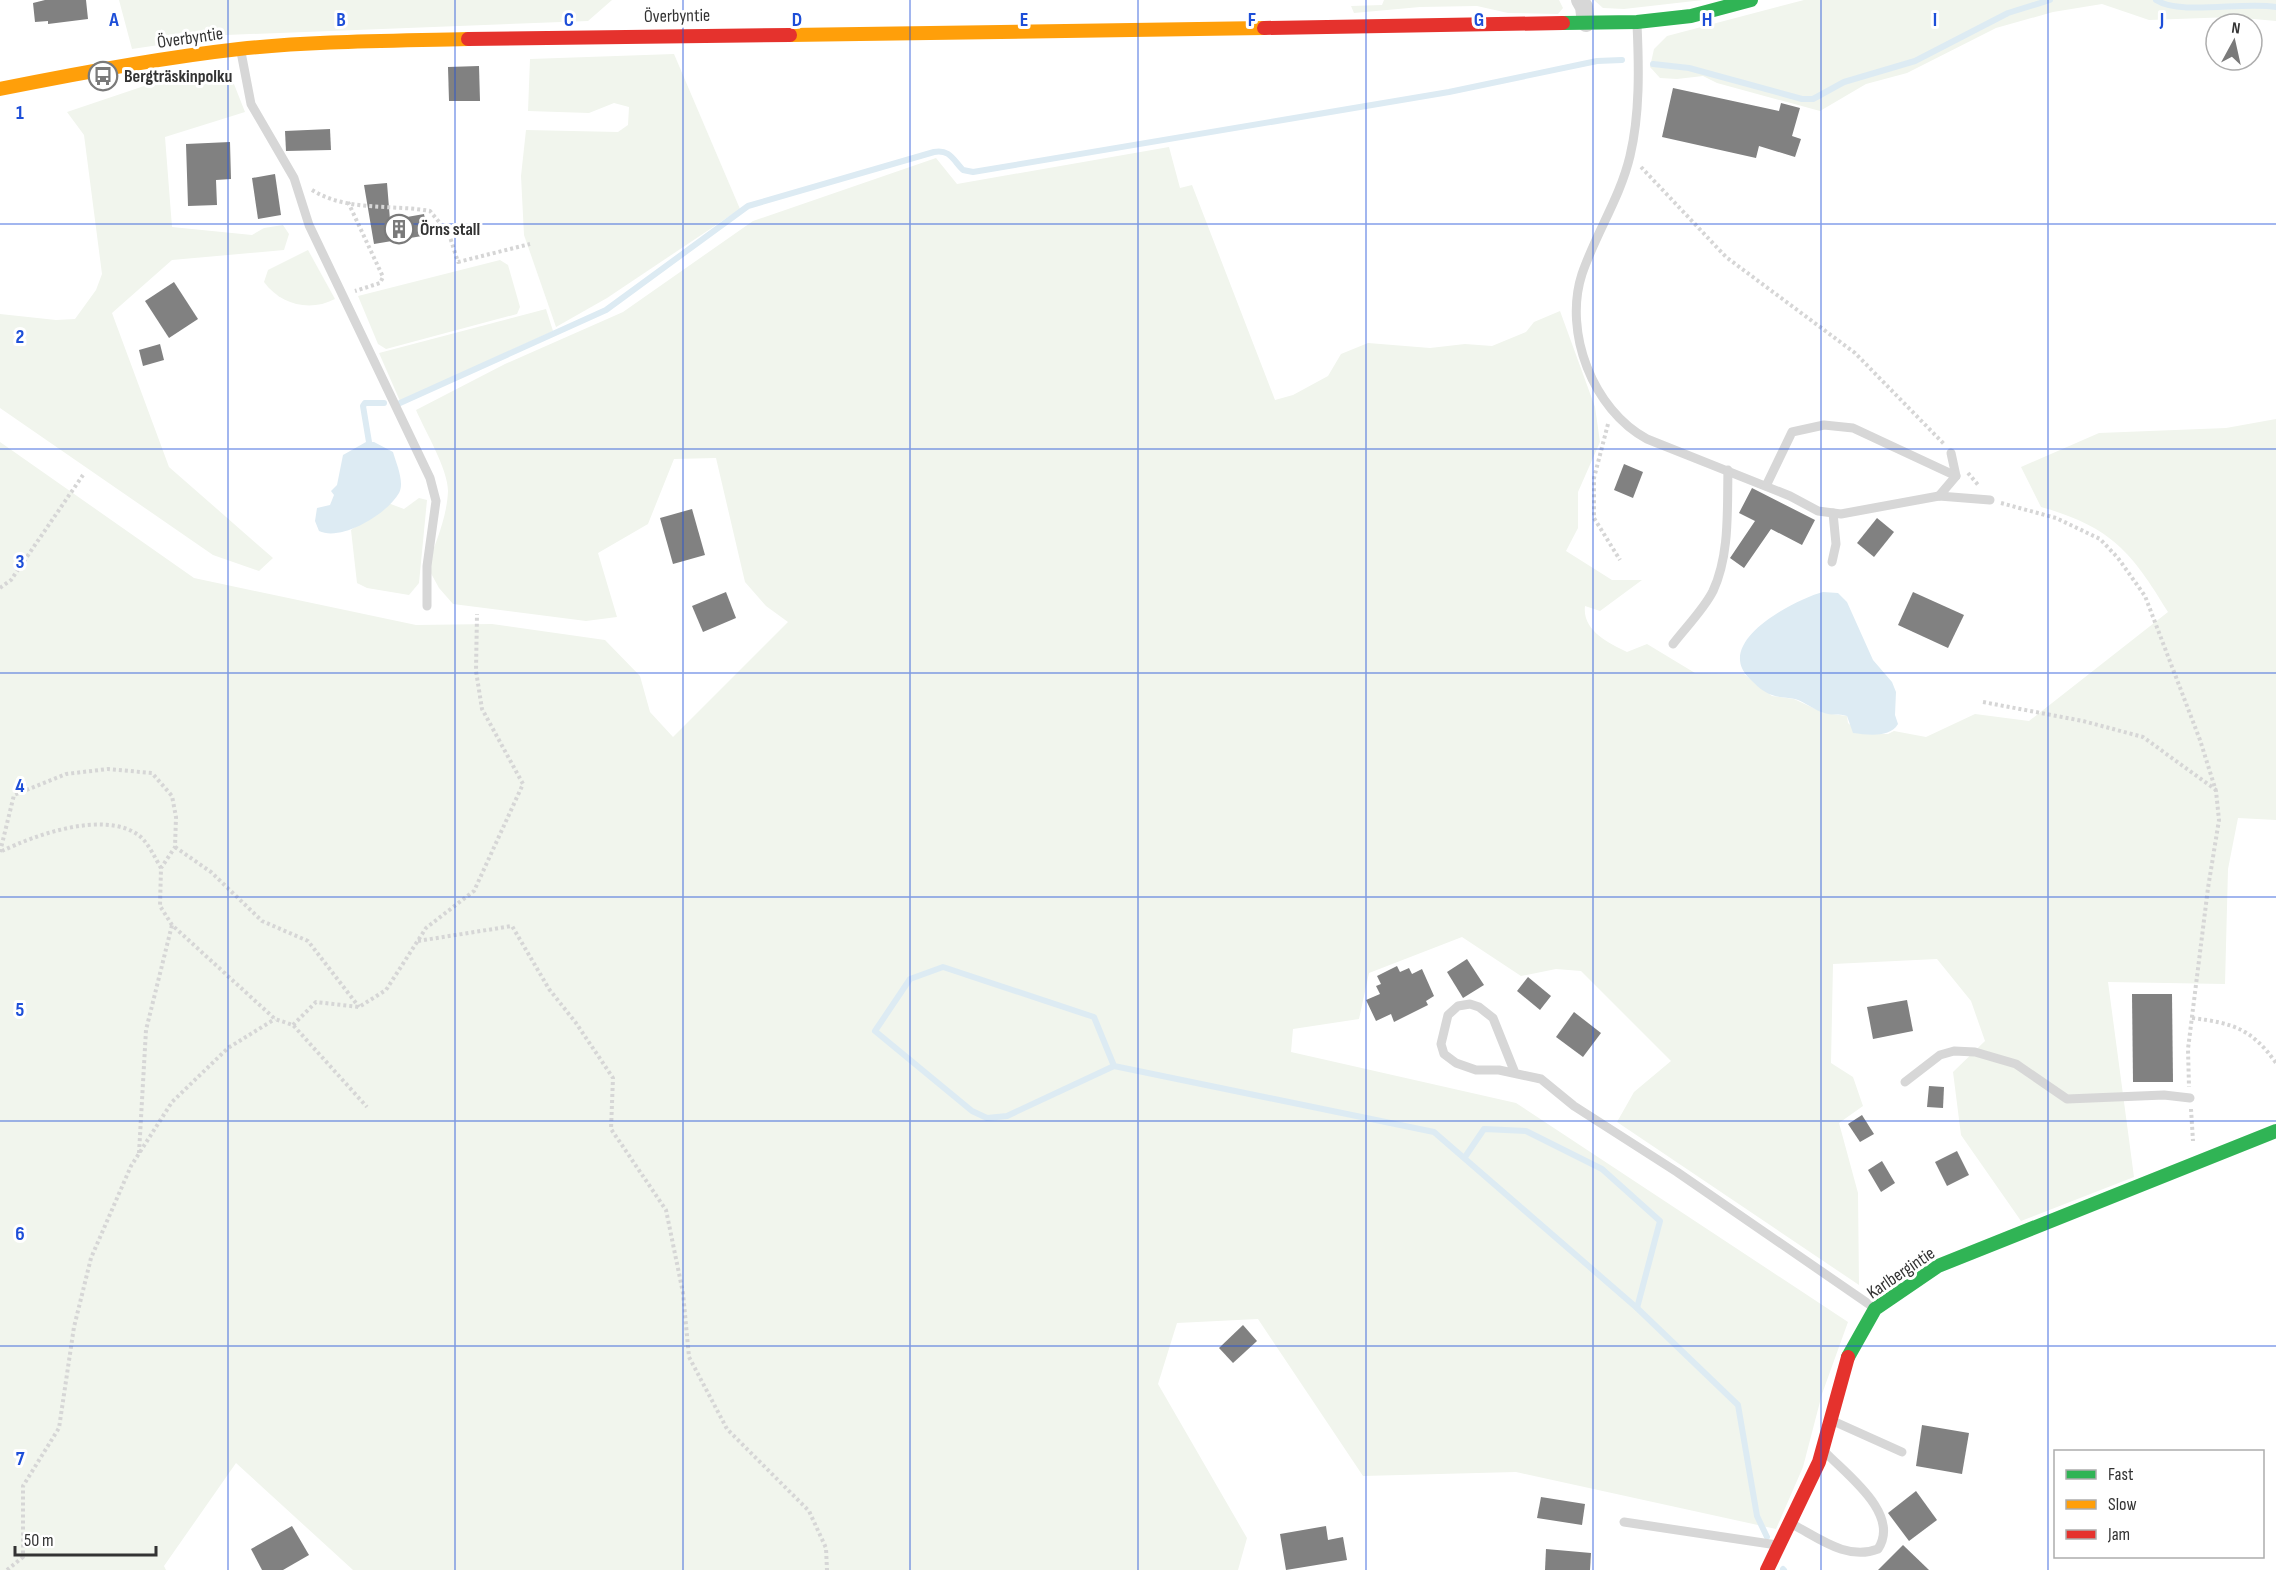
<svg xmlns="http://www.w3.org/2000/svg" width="2276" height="1570" font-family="'Sofia Sans Condensed',sans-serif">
<rect width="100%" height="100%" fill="#fff"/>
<g fill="#f1f5ed">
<path d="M119,0H612L588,21L226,35L132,49Z"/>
<path d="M1384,0H1559L1563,8L1558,14L1508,13L1477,6L1420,7L1354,13L1351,6L1382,5Z"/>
<path d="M1594,0H1703L1624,9L1603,8Z"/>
<path d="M1804,0H2276V21L2232,17L2149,20L2102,4L2053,12L1996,28L1907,73L1866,84L1820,111L1717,83L1703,76L1677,79L1660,78L1650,67L1654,49L1667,36Z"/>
<path d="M674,54L740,209L607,298L556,327L524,235L521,176L526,130L618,132L628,125L629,107L614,103L589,113L528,111L530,59Z"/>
<path d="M232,79L245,112L165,137L172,227L252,235L264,228L283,225L289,234L284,250L172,260L112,313L169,467L273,558L259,571L213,555L0,408V314L56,320L75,319L96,290L102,274L84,135L67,112L156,82Z"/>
<path d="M1169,147L1180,188L1192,185L1275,400L1293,395L1328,376L1341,354L1368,343L1430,348L1465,344L1492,346L1526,332L1534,322L1560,311L1595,407L1600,442L1578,492V528L1566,551L1612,580H1642L1600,611L1585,606C1582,630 1608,643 1627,652L1647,644L1695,673L1744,674L1772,696L1794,699L1824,713L1847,716L1848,723L1861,734H1888L1894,731L1926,737L1975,714L2029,721L2168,612C2131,551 2111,527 2041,507L2021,467L2099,433L2226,428L2276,419V820L2238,818L2228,869L2225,984L2108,982L2134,1177L2021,1221L1961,1135L1953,1072L1985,1041L1971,1001L1937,959L1833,964L1831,1063L1853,1077L1863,1106L1839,1123L1858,1193L1859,1285L1617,1122L1634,1092L1671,1061L1581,971L1556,969L1521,976L1462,937L1369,973L1359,1019L1293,1029L1291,1052L1516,1103L1848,1322L1822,1394L1803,1467L1776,1529L1516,1472L1363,1476L1258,1319L1177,1323L1158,1384L1247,1538L1238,1570H353L236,1463L164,1566L166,1570H0V442L194,578L416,625L492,624L605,640L640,676L650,712L673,737L788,622L766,606L745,582L716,458L674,459L648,524L598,553L617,617L586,621L453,604L439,588L427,566C436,542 447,517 448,491C448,469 425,431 416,410L505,364L623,312L753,221L936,158L957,184Z"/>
<path d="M308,250L335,299C310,312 281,305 264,282L268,270Z"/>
<path d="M500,260L508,265L520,307L517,314L386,349L378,344L358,296Z"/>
<path d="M546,309L553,331L400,401L379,353Z"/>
<path d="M419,498L427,500L419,583L409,595L367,588L357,583L351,530L388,503L404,509Z"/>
</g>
<g fill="#ddebf3">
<path d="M366,442H374L393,452C396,463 405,482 399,493C388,513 342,542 319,531L315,521L317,508L330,505L334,495L331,491L337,485L343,455Z"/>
<path d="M1823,592L1838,593L1847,602L1873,660L1892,682L1896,692L1895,715L1898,724C1890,738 1868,735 1853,733L1847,716C1839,713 1831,716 1824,713C1814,710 1805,702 1795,699C1787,697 1779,698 1772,695C1763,692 1756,685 1750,679C1711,642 1796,599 1823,592Z"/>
</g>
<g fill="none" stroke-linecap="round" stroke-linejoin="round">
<g stroke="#ddebf3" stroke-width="6">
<path d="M2156,0C2181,16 2244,1 2276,7"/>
<path d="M1653,64L1689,68L1802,99H1813L1844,82L1915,61L2008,13L2050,0"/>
<path d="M400,403L606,310L748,206L934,152C950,149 953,160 963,170L973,172L1449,92L1597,61L1622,60"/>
<path d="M369,442L363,406L365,403H384"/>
<path d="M1114,1066L1007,1116L987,1118L972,1111L875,1031L910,979L943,967L1094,1017L1114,1066L1434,1132L1637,1308L1738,1405L1757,1516L1767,1537"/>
<path d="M1465,1157L1484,1129L1526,1131L1602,1169L1660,1221L1637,1308"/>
<path d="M1783,1569L1784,1570"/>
</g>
</g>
<g fill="#818181">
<path d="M45,0H86L88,19L48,24V21L35,22L33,3Z"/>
<path d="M479,66L480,101H449L448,67Z"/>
<path d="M1673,88L1779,111L1781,103L1800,108L1792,136L1801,139L1795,157L1759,146L1756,158L1662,137Z"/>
<path d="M330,129L331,150L286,151L285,131Z"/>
<path d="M230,142L231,179L216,180L217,205L188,206L186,144Z"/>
<path d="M275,174L281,215L258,219L252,178Z"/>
<path d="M387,183L390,220L424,214L428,235L374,244L364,185Z"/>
<path d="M174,282L198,319L169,338L145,301Z"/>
<path d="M160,344L164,360L143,366L139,350Z"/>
<path d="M1624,464L1643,472L1633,498L1614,490Z"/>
<path d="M1752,488L1815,520L1802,545L1771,529L1744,568L1730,558L1755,521L1739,513Z"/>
<path d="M692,509L705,555L673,564L660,518Z"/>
<path d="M1877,518L1894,532L1874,557L1857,543Z"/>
<path d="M726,592L736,618L703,632L692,606Z"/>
<path d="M1913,592L1964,615L1948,648L1898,625Z"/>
<path d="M1467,959L1484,985L1463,998L1447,972Z"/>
<path d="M1397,966L1400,972L1409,968L1412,974L1422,969L1434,996L1426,1001L1428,1005L1394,1022L1391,1014L1376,1021L1366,1000L1380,994L1376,986L1381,984L1377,976Z"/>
<path d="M1528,977L1551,996L1540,1010L1517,991Z"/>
<path d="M2132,994H2172L2173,1082H2133Z"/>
<path d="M1907,1000L1913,1031L1873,1039L1867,1007Z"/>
<path d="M1574,1012L1601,1033L1583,1057L1556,1037Z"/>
<path d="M1929,1086L1944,1087L1943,1108L1927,1107Z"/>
<path d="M1862,1115L1874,1134L1860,1142L1848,1124Z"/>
<path d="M1957,1151L1969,1175L1947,1186L1935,1162Z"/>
<path d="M1882,1161L1895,1183L1881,1192L1868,1170Z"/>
<path d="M1243,1325L1257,1341L1233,1363L1219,1348Z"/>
<path d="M1922,1425L1969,1433L1962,1474L1916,1466Z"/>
<path d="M1916,1491L1937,1520L1909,1541L1888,1513Z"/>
<path d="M1541,1497L1585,1504L1582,1525L1537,1518Z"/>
<path d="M292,1526L309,1555L283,1570H262L251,1549Z"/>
<path d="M1326,1526L1328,1540L1343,1537L1347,1560L1286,1570L1280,1534Z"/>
<path d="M1903,1545L1929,1570H1878Z"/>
<path d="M1546,1549L1591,1553L1590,1570H1545Z"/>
</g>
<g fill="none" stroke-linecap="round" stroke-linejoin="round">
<g stroke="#d6d6d6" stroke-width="4" stroke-dasharray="3 3" stroke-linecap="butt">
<path d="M1641,167L1726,257L1855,353L1944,444"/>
<path d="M312,190C347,212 392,204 430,211L449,234L458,262L530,244"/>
<path d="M348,202L383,277L380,283L355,291"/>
<path d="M1608,424L1594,478V518L1620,560"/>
<path d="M1968,473L1979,486"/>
<path d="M2001,503L2056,518L2100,539L2118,558L2145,596L2200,740L2216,791L2219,820L2208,888L2188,1049L2189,1087"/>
<path d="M0,588L11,580L83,475"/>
<path d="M1983,702L2083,721L2143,737L2216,790"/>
<path d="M175,847L211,872L262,921L308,941L359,1007"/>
<path d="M2,851C35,835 102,811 137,834C147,840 155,858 161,868"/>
<path d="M0,852L14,795L66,774L108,769L152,773L172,796L176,817L175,847L161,868L160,906L172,925L275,1019L293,1025L367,1107"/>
<path d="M418,941L512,926L549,989L576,1023L613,1078L611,1129L666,1210L683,1293L689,1357L727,1429L809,1511L826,1548L827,1570"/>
<path d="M2192,1018C2233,1023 2252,1029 2276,1063"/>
<path d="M293,1025L316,1002L359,1007L386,990L426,928L474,891L523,784L482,709L476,671L477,614"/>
<path d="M2191,1109L2193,1141"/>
<path d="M139,1153L146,1030L172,925"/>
<path d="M7,1570L23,1557V1486L59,1428L74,1327L91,1258L131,1166L172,1102L228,1048L275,1019"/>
</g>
<g stroke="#d7d7d7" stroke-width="9">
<path d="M1637,24C1639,67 1640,114 1630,156C1620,198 1596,233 1582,274C1563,332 1593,410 1647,439L1790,496L1818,511L1841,514L1939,496L1990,500"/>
<path d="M241,52L251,104L294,178L309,225L430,478L436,501L427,566V606"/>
<path d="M1951,453L1956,476"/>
<path d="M1766,486L1792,432L1824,425L1853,428L1956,476L1939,496"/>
<path d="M1832,562L1836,544L1833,513"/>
<path d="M1673,644C1686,627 1704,609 1713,591C1730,554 1727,510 1728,470"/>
<path d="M1515,1073L1493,1018L1479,1007L1470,1004L1458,1006L1448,1015L1441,1044L1444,1054L1456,1063L1476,1070H1499L1541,1079L1574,1106L1677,1172L1873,1307"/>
<path d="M1905,1082L1940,1055L1954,1051L1975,1052L2016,1064L2067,1099L2164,1095L2190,1098"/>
<path d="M1833,1421L1902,1452"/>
<path d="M1624,1522L1777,1545"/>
<path d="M1792,1524C1819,1538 1847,1561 1878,1549C1901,1514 1847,1475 1825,1452"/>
</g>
<path stroke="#d7d7d7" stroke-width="18" d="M1580,0L1584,7L1586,23"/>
<g stroke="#30b455" stroke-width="14">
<path d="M1563,23L1637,22L1691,16L1751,0"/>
<path d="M1848,1357L1875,1309L1938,1266L2276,1131"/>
</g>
<g stroke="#ff9f0a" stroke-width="14">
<path d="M790,35L1264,28"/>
<path d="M0,89C79,73 159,58 239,49C315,41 392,41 468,39"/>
</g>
<g stroke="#e5322d" stroke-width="14">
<path d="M1264,28L1563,23"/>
<path d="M468,39L790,35"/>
<path d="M1767,1570L1819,1462L1848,1357"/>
</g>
</g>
<path fill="none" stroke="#1d4ed8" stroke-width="1.5" stroke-opacity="0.55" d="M228,0V1570M455,0V1570M683,0V1570M910,0V1570M1138,0V1570M1366,0V1570M1593,0V1570M1821,0V1570M2048,0V1570M0,224H2276M0,449H2276M0,673H2276M0,897H2276M0,1121H2276M0,1346H2276"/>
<defs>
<g id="bus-ring" transform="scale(1.5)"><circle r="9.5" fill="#fff" stroke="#7a7a7a" stroke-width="1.5"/><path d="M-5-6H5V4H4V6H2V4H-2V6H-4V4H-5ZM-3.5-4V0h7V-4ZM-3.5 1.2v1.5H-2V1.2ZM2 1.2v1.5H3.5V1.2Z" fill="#7a7a7a"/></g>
<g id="building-ring" transform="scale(1.5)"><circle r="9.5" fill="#fff" stroke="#7a7a7a" stroke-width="1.5"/><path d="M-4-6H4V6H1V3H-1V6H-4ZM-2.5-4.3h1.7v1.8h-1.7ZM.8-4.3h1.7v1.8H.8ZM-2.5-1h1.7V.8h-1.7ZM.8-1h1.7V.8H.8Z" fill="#7a7a7a"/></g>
</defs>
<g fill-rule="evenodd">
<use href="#bus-ring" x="103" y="76"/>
<use href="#building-ring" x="399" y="229"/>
</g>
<g text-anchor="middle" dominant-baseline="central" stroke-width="6" stroke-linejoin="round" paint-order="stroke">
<g font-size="18" fill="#333" stroke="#fff">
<text transform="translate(677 16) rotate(-1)">Överbyntie</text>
<text transform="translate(190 38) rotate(-8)">Överbyntie</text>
<text transform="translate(1901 1273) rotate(-34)">Karlbergintie</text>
</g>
<g font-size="18" font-weight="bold" fill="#333" stroke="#fff" text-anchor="start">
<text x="124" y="76">Bergträskinpolku</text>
<text x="420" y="229">Örns stall</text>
</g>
</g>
<g font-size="20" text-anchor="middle" font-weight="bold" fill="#1d4ed8" stroke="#fff" stroke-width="6" stroke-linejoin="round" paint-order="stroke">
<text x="114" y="26">A</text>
<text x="341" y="26">B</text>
<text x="569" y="26">C</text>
<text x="797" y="26">D</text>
<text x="1024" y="26">E</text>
<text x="1252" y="26">F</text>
<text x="1479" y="26">G</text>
<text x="1707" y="26">H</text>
<text x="1935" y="26">I</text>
<text x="2162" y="26">J</text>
<text x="20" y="119">1</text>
<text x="20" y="343">2</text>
<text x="20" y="568">3</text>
<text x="20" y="792">4</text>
<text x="20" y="1016">5</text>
<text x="20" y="1240">6</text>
<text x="20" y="1465">7</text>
</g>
<rect x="2054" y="1450" width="210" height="108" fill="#ffffff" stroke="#adadad" stroke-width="1.5"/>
<rect x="2066" y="1470" width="30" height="9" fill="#30b455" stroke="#adadad" stroke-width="1.5"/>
<text x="2108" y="1480" font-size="18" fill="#333333">Fast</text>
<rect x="2066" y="1500" width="30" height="9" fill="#ff9f0a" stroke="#adadad" stroke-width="1.5"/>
<text x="2108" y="1510" font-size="18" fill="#333333">Slow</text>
<rect x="2066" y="1530" width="30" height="9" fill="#e5322d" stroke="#adadad" stroke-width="1.5"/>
<text x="2108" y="1540" font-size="18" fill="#333333">Jam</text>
<g transform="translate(2234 42) rotate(8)"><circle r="28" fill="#ffffff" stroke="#adadad" stroke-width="1.5"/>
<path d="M0-4.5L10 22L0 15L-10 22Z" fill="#7a7a7a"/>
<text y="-9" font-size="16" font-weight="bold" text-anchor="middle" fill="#333333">N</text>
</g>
<path d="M15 1546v9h141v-9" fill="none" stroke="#333333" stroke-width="3"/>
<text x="24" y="1546" font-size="18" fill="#333333" stroke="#ffffff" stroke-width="4.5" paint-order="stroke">50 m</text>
</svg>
